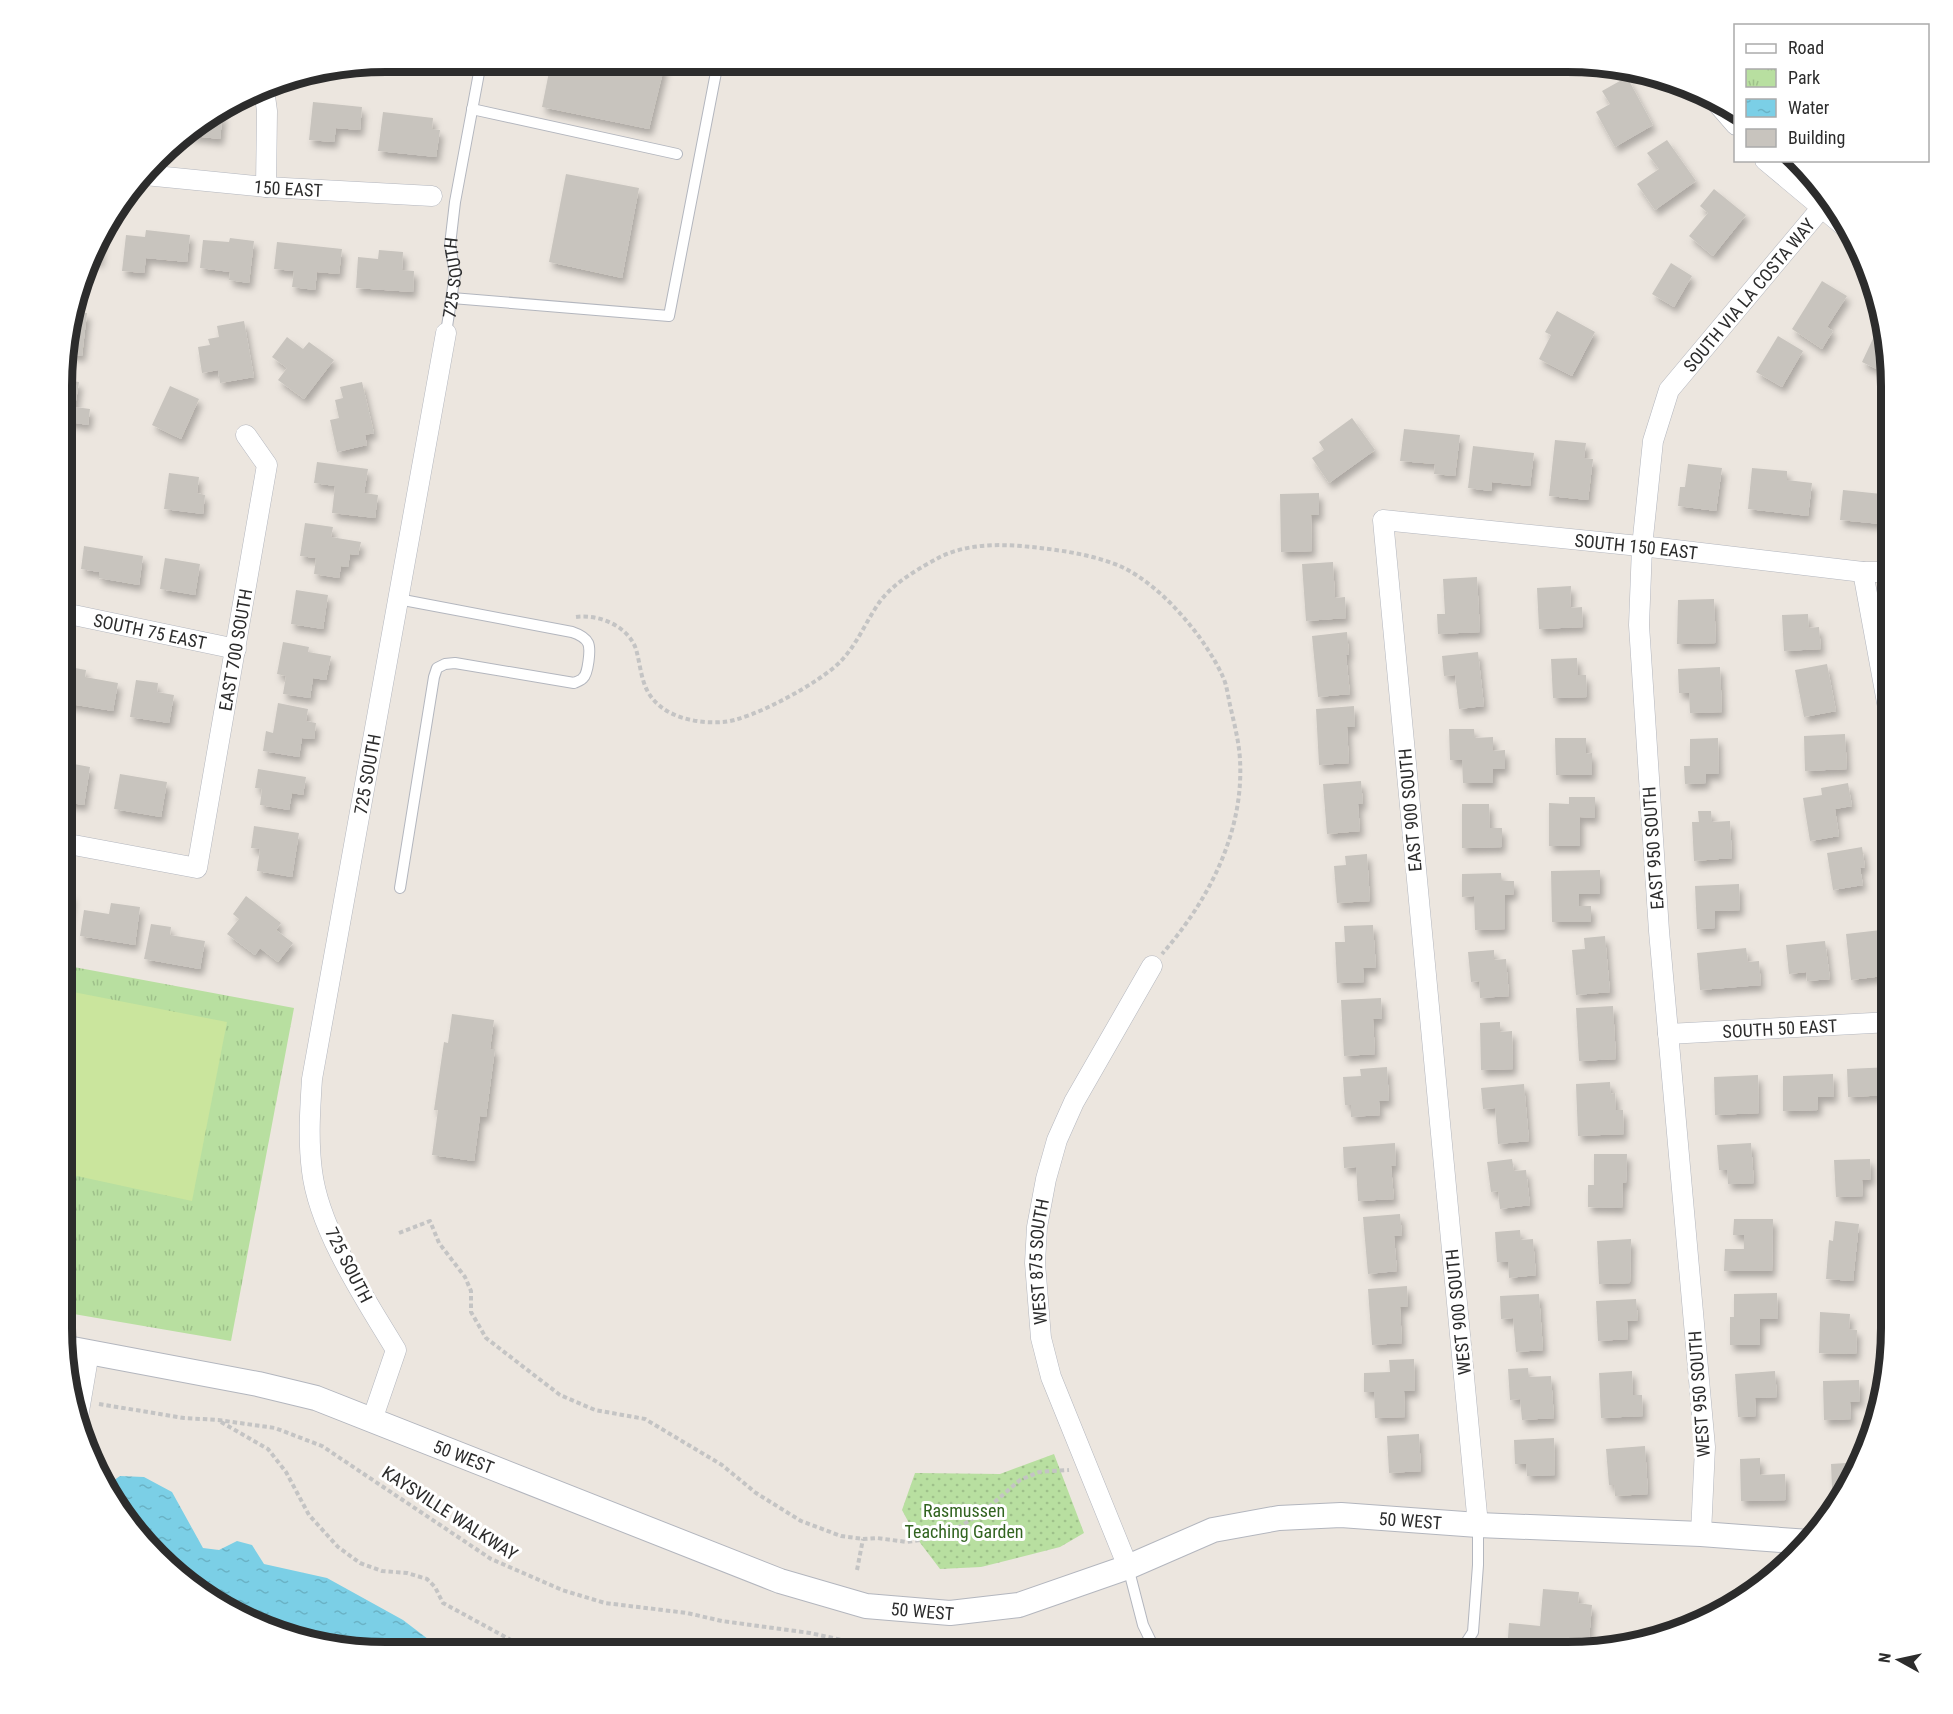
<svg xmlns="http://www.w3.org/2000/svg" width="1953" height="1714" font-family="'Roboto Condensed',sans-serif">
<defs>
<pattern id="grass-dots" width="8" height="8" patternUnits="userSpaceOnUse" patternTransform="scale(1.5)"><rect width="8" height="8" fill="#b8dfa0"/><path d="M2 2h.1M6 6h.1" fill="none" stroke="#9ec08a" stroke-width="1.8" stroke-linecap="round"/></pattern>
<pattern id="park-tufts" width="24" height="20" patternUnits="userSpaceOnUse" patternTransform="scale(1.5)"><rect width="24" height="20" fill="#b8dfa0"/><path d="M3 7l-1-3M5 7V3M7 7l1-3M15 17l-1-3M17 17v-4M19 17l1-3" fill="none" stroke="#9ec08a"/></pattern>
<pattern id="water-ripples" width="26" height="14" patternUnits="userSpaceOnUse" patternTransform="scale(1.5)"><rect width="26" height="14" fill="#7bcfe6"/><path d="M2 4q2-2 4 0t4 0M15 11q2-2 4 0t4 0" fill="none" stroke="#6ab2c5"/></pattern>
<filter id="shadow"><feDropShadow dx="3.5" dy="6" stdDeviation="3" flood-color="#0004"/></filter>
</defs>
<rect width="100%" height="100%" fill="#ece6df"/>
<path fill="url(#grass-dots)" d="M1054,1454L1084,1533L1060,1547L981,1567L940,1569L918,1540L902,1510L915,1473L1000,1474Z"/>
<path fill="url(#park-tufts)" d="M63,965L294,1008L231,1341L62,1312Z"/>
<path fill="#cae59d" d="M63,990L227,1022L192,1201L63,1173Z"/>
<path fill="url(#water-ripples)" d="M120,1476L144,1477L172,1492L203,1548L219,1550L237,1541L252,1545L264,1564L327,1578L403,1620L445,1652H386L302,1642L243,1619L142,1542L107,1485Z"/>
<g fill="#c8c4be" filter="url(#shadow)">
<path d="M551,62H655L665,64L649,129L542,107Z"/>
<path d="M1627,77L1653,125L1615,147L1596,112L1610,104L1602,91Z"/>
<path d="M313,102L362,107L360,130L336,128L334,142L309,140Z"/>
<path d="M223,112L220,139L184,135Z"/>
<path d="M383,112L433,118L432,129L440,130L436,157L378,151Z"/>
<path d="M1667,140L1696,181L1655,210L1637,184L1659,169L1647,153Z"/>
<path d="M566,174L639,188L622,278L549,262Z"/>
<path d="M1714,189L1746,215L1713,256L1689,236L1708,213L1700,206Z"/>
<path d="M146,230L190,235L187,262L146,258L144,273L122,271L126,235L145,237Z"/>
<path d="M102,234L100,261H92Z"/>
<path d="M230,238L254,241L249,283L229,280L230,272L200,268L203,240L229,242Z"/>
<path d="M277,242L342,249L339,274L317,272L315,290L292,287L294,271L274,269Z"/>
<path d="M379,250L403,252L402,270L414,271L413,292L356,288L358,257L378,259Z"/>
<path d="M1671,263L1692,276L1674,307L1652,294Z"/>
<path d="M1822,281L1847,296L1827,327L1833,331L1822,349L1792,329Z"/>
<path d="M1557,311L1595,332L1572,376L1539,359L1551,335L1545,332Z"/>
<path d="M75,312L87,313L82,356L64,353V343Z"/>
<path d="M244,321L254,377L220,383L218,370L202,373L198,347L210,345L208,339L219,337L217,326Z"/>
<path d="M1878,328L1883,330L1891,364V370L1885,367L1883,372L1862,362Z"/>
<path d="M1778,336L1803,351L1782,387L1756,372Z"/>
<path d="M287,337L303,349L309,342L334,360L304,399L278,380L287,368L272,357Z"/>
<path d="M64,380L79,382L75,407L90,409L88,425L64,421Z"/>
<path d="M362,382L374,433L365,435L367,445L337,452L330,420L339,418L335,400L343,398L340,387Z"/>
<path d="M170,386L199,399L181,439L152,425Z"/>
<path d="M1352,418L1375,450L1329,483L1312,458L1324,450L1319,442Z"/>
<path d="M1404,429L1460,435L1455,476L1434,474L1435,464L1400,461Z"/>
<path d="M1555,440L1586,443L1584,458L1593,459L1588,500L1549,496Z"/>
<path d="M1473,446L1534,453L1530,486L1492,482L1491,491L1468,488Z"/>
<path d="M317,462L368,469L364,493L378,495L375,518L332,513L335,486L314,483Z"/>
<path d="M1688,464L1722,468L1716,511L1678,506L1680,487H1685Z"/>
<path d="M1752,468L1787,471V480L1812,483L1808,516L1748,509Z"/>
<path d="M169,473L199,477L197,493L205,495L203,514L164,509Z"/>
<path d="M1843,490L1891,495V525L1840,520Z"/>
<path d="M1319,493V515H1311L1312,551L1281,552L1280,494Z"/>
<path d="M305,523L333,527L331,537L361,542L358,555L350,554L348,567L341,566L339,578L314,574L316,558L300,556Z"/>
<path d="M64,536H68L65,557H64Z"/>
<path d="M84,546L143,556L139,585L99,578V572L81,569Z"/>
<path d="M165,558L200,564L195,595L160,589Z"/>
<path d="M1333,562L1335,598L1345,597L1346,618L1306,621L1302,564Z"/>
<path d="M1477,577L1480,632L1438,634L1437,614H1445L1443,579Z"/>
<path d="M1571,586L1570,608L1582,607L1583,627L1539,629L1537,588Z"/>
<path d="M296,590L328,595L323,629L291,624Z"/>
<path d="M1714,599L1716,643L1677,644L1678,600Z"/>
<path d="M1808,614L1809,628L1819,627L1821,649L1784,651L1782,615Z"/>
<path d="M1347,632L1349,654L1346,655L1350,694L1318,697L1312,636Z"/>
<path d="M283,642L309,647L308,652L331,656L326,680L313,678L310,698L283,694L286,676L277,674Z"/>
<path d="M1478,652L1484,706L1459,709L1455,675L1444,676L1442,656Z"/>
<path d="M1577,658L1578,675H1586L1587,697L1553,698L1551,659Z"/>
<path d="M1827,664L1836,711L1804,717L1795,670Z"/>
<path d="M64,666L86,670L85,677L118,683L113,711L64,703Z"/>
<path d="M1720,667L1722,712L1690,713L1689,693H1679L1678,669Z"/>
<path d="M136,680L158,683L157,692L174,695L169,723L130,717Z"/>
<path d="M278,703L308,709L306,721L316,723L314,739L302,738L299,757L263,751L266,731L273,733Z"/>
<path d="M1354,706L1355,727H1347L1349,763L1319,765L1316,709Z"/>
<path d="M1449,729H1474L1475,738L1493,737V751L1505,750V769H1493V783H1463L1462,760H1450Z"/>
<path d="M1845,734L1847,769L1805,771L1804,736Z"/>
<path d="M1555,738H1586V754L1592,753V775H1556Z"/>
<path d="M1718,738L1719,774H1706V783L1685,784L1684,766H1690V739Z"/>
<path d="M63,762L90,767L84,805L64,802L65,792L63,791Z"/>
<path d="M258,769L306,777L303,795L292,793L289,810L260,805L262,789L255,788Z"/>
<path d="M120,774L167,782L161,817L114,809Z"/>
<path d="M1361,781L1363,804H1358L1360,831L1327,834L1323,784Z"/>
<path d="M1848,783L1852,806L1835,809L1839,836L1810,841L1803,798L1822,795L1821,788Z"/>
<path d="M1569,797H1595V818L1580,817V846H1549V803L1569,804Z"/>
<path d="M1462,804H1489L1490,828H1502V847L1462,848Z"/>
<path d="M1698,811H1711L1712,822L1730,821L1732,858L1694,861L1692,822H1699Z"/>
<path d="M254,826L299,833L292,877L257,871L260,849L251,848Z"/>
<path d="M1862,847L1865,867L1860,868L1863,885L1833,890L1827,853Z"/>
<path d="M1367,854L1370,901L1337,903L1334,866L1346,865L1345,856Z"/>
<path d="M1600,870V894H1579V906H1591V922H1552L1551,871Z"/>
<path d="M1501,873L1502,881H1514V894L1505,895V929L1475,930L1474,896L1462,897V874Z"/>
<path d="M1739,884L1740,910L1715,911V928L1697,929L1695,886Z"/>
<path d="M63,894L72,895L67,931L63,930Z"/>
<path d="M246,896L281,923L276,930L293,943L278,962L260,948L255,955L227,934L239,919L233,914Z"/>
<path d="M111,903L140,907L135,945L80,936L84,910L109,914Z"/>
<path d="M151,924L171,927L170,935L205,941L200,969L144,959Z"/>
<path d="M1373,925L1376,968H1363L1364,982L1337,983L1335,942H1345L1344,926Z"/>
<path d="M1881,930L1884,953H1891V975L1851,980L1846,934Z"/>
<path d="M1605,936L1610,992L1576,995L1572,950L1585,949L1584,938Z"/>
<path d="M1825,941L1830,979L1807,981L1806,972L1789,974L1786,945Z"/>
<path d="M1746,948L1748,962L1759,961L1761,985L1700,990L1697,953Z"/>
<path d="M1494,950V960L1506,959L1509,996L1480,998L1479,981L1471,982L1468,952Z"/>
<path d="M1381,998L1382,1019H1373L1375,1054L1344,1056L1341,1000Z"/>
<path d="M1613,1006L1616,1059L1579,1061L1576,1008Z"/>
<path d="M452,1014L494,1020L490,1049H495L486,1117L480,1116L474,1161L432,1155L438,1110H434L444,1042L448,1043Z"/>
<path d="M1500,1022V1032L1512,1031L1513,1069L1481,1070L1480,1023Z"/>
<path d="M1387,1067L1389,1101H1379L1380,1115L1351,1117V1105H1345L1343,1077L1361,1076L1360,1069Z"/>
<path d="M1891,1067V1095L1848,1097L1847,1069Z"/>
<path d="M1833,1074L1834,1097H1818V1110L1783,1111V1076Z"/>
<path d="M1758,1075L1759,1113L1715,1115L1714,1077Z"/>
<path d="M1610,1082L1611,1094L1615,1093L1616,1110H1623L1624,1134L1578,1136L1576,1084Z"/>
<path d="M1524,1084L1529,1141L1498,1144L1495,1108L1483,1109L1481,1088Z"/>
<path d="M1395,1143L1396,1166H1391L1394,1199L1358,1201L1356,1167L1344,1168L1343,1147Z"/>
<path d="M1751,1143L1754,1183L1728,1184L1727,1170H1719L1717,1145Z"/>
<path d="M1594,1154H1627L1626,1183H1623L1622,1208L1588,1207V1185H1594Z"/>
<path d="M1512,1159L1514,1171L1526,1170L1530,1205L1500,1209L1498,1191L1491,1192L1487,1162Z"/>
<path d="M1870,1159L1871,1179L1862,1180L1863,1196L1836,1197L1834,1160Z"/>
<path d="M1400,1214L1402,1235L1394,1236L1397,1271L1368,1274L1363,1217Z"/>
<path d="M1734,1219H1773L1772,1271H1724L1725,1249H1744V1235H1733Z"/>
<path d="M1835,1221L1859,1224L1853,1281L1826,1279L1829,1240L1833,1241Z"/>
<path d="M1520,1230L1521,1240L1533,1239L1536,1275L1509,1278L1508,1262H1497L1495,1232Z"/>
<path d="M1631,1239L1630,1283L1599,1284L1597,1241Z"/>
<path d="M1407,1286L1408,1306L1400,1307L1402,1343L1372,1345L1368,1289Z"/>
<path d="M1777,1293L1778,1319H1760V1345H1730V1317H1734V1294Z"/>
<path d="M1539,1294L1543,1350L1516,1352L1513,1318L1501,1319L1500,1296Z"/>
<path d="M1636,1299L1638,1320L1627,1321L1628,1339L1598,1341L1596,1301Z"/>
<path d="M1820,1312L1850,1314L1849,1329L1857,1330L1856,1354L1819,1353Z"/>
<path d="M1414,1359L1415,1391H1404L1405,1417L1375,1418L1374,1392H1364V1373L1390,1372L1389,1360Z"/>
<path d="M1528,1368L1529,1377L1551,1376L1554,1418L1522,1420L1520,1399L1510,1400L1508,1369Z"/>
<path d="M1632,1371L1633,1395H1642L1643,1416L1601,1418L1599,1373Z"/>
<path d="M1775,1371L1777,1397L1755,1398L1756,1416L1738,1417L1735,1374Z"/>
<path d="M1859,1380L1860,1401L1850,1402L1851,1419L1824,1420L1823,1381Z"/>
<path d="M1419,1434L1421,1471L1389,1473L1387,1436Z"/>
<path d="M1554,1438L1555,1475L1527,1476L1526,1464H1515L1514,1440Z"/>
<path d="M1645,1446L1648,1494L1615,1496L1614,1485H1609L1606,1449Z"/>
<path d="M1760,1458V1475L1785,1474L1786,1500L1741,1501L1740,1459Z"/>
<path d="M1861,1462L1840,1499L1839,1487L1832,1488L1831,1464Z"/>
<path d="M1543,1589L1579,1592L1578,1603L1592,1605L1589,1640L1577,1639L1576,1651L1537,1647V1652H1507L1509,1623L1540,1626Z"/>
</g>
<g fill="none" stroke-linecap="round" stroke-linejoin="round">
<g stroke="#b3b6be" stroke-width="12">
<g id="service">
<path d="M472,109L677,154"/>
<path d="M452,298L669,316L718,62"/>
<path id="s1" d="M446,333L455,274L450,245L455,202L481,62"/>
<path d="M398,599L572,632C578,634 585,637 588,643C591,649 588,674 583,678C582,680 576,682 574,683L455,663L445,664L437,668L434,677L400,888"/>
<path d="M1128,1567L1143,1625L1156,1652"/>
<path d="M1460,1652L1473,1632L1478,1565V1525"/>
</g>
</g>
<g stroke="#b3b6be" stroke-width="21">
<g id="minor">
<path d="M264,89L267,111L266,187"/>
<path d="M1710,95L1736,125"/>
<path d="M1765,160L1844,226"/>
<path id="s2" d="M145,175L266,187L432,196"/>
<path d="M1863,572L1891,724"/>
<path id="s3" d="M64,613L236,649"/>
<path id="s4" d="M63,843L197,868L267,465L246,435"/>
<path id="s5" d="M1668,1034L1891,1022"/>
<path d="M78,1417L89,1352"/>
<path id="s6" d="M372,1420L396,1350C366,1300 319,1230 312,1171C308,1140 310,1110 312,1079L446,333"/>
<path id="s7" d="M1478,1525L1383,520L1659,548L1863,572H1891"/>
<path id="s8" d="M1701,1534L1705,1447L1659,931L1639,625L1642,547L1653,441L1669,390L1828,200"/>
<path id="s9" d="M1128,1567L1051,1377L1041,1338L1035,1263L1037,1227L1046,1179L1057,1140L1074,1102L1152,966"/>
</g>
</g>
<g stroke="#b3b6be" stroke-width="26">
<g id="tertiary">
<path id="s10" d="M62,1347L258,1384L316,1398L780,1581L866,1606L950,1613L1019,1605L1128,1567L1213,1530L1279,1518L1341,1515L1478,1525L1701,1534L1809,1542"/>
</g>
</g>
<g stroke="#c4c4c4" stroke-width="4" stroke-dasharray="4.5 3" stroke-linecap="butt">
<path d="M576,617C599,614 628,626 636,649C640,663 641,680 648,692C662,717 696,724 723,722C752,720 821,682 841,661C858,643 867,619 881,600C896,581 920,568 940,557C971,542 1007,544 1040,548C1067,551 1097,556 1122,567C1162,586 1205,637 1223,677C1227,686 1228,696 1230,705C1234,723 1239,741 1240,760C1244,832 1209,900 1162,954"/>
<path d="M399,1233L430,1221L439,1243L465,1277L471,1291V1312L486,1338L560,1395L595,1410L645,1419L722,1465L756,1493L801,1521L841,1536L863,1539L877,1538L907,1542L933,1538L956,1529L983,1512L1020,1480L1039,1472L1069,1470"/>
<path d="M99,1404L184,1418L218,1420L275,1428L322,1446L491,1559L562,1590L605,1603L687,1613L722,1621L810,1633L878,1648L889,1652"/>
<path d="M221,1422L268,1449L286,1472L309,1515L338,1547L360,1563L382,1571L407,1573L427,1579L435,1587L443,1603L533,1652"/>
<path d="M857,1570L863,1539"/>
<path d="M840,1652L841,1650"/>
</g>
<use href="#service" stroke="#fff" stroke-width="10"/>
<use href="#minor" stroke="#fff" stroke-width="20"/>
<use href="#tertiary" stroke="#fff" stroke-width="24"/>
</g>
<g text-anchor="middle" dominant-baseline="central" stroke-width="6" stroke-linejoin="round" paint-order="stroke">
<g font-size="18" fill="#2c2c2c" stroke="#fff">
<text stroke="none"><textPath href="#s2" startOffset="144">150 EAST</textPath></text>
<text stroke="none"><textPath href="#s1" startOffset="56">725 SOUTH</textPath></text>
<text stroke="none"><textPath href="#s8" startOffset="1274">SOUTH VIA LA COSTA WAY</textPath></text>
<text stroke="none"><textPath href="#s7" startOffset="1264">SOUTH 150 EAST</textPath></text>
<text stroke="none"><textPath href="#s3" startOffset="88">SOUTH 75 EAST</textPath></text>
<text stroke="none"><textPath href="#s4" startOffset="358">EAST 700 SOUTH</textPath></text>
<text stroke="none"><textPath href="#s6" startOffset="675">725 SOUTH</textPath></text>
<text transform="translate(1410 810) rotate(-95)">EAST 900 SOUTH</text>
<text transform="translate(1653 848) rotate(-94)">EAST 950 SOUTH</text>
<text stroke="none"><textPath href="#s5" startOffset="112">SOUTH 50 EAST</textPath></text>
<text stroke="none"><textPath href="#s9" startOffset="322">WEST 875 SOUTH</textPath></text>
<text transform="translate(349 1265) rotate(63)">725 SOUTH</text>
<text transform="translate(1458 1312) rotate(-96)">WEST 900 SOUTH</text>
<text transform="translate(1699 1394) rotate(-94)">WEST 950 SOUTH</text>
<text stroke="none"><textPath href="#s10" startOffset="418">50 WEST</textPath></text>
<text transform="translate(450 1513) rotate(33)">KAYSVILLE WALKWAY</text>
<text stroke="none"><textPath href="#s10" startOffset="1408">50 WEST</textPath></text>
<text stroke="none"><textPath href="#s10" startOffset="904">50 WEST</textPath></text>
</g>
<g font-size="18" fill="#326420" stroke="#fff">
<text x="964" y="1510">Rasmussen<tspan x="964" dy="21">Teaching Garden</tspan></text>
</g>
</g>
<path d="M0 0H1953V1714H0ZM386 72H1567A314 314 0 0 1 1881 386V1328A314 314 0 0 1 1567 1642H386A314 314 0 0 1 72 1328V386A314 314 0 0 1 386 72Z" fill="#fff" fill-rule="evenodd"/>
<path fill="none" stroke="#2c2c2c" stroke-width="8" d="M386 72H1567A314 314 0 0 1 1881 386V1328A314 314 0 0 1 1567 1642H386A314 314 0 0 1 72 1328V386A314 314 0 0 1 386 72Z"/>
<rect x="1734" y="24" width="195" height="138" fill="#ffffff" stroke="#ababab" stroke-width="1.5"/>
<rect x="1746" y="44" width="30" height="9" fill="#ffffff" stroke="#ababab" stroke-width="1.5"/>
<text x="1788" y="54" font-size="18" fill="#2c2c2c">Road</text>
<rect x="1746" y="69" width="30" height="18" fill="url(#park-tufts)" stroke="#ababab" stroke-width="1.5"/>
<text x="1788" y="84" font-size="18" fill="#2c2c2c">Park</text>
<rect x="1746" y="99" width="30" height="18" fill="url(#water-ripples)" stroke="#ababab" stroke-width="1.5"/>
<text x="1788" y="114" font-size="18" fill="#2c2c2c">Water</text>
<rect x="1746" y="129" width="30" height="18" fill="#c8c4be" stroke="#ababab" stroke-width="1.5"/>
<text x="1788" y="144" font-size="18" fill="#2c2c2c">Building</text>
<g transform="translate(1899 1660) rotate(278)" stroke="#ffffff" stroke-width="4.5" paint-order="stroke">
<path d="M0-4.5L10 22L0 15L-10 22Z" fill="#2c2c2c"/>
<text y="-9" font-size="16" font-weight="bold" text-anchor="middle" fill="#2c2c2c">N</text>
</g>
</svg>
